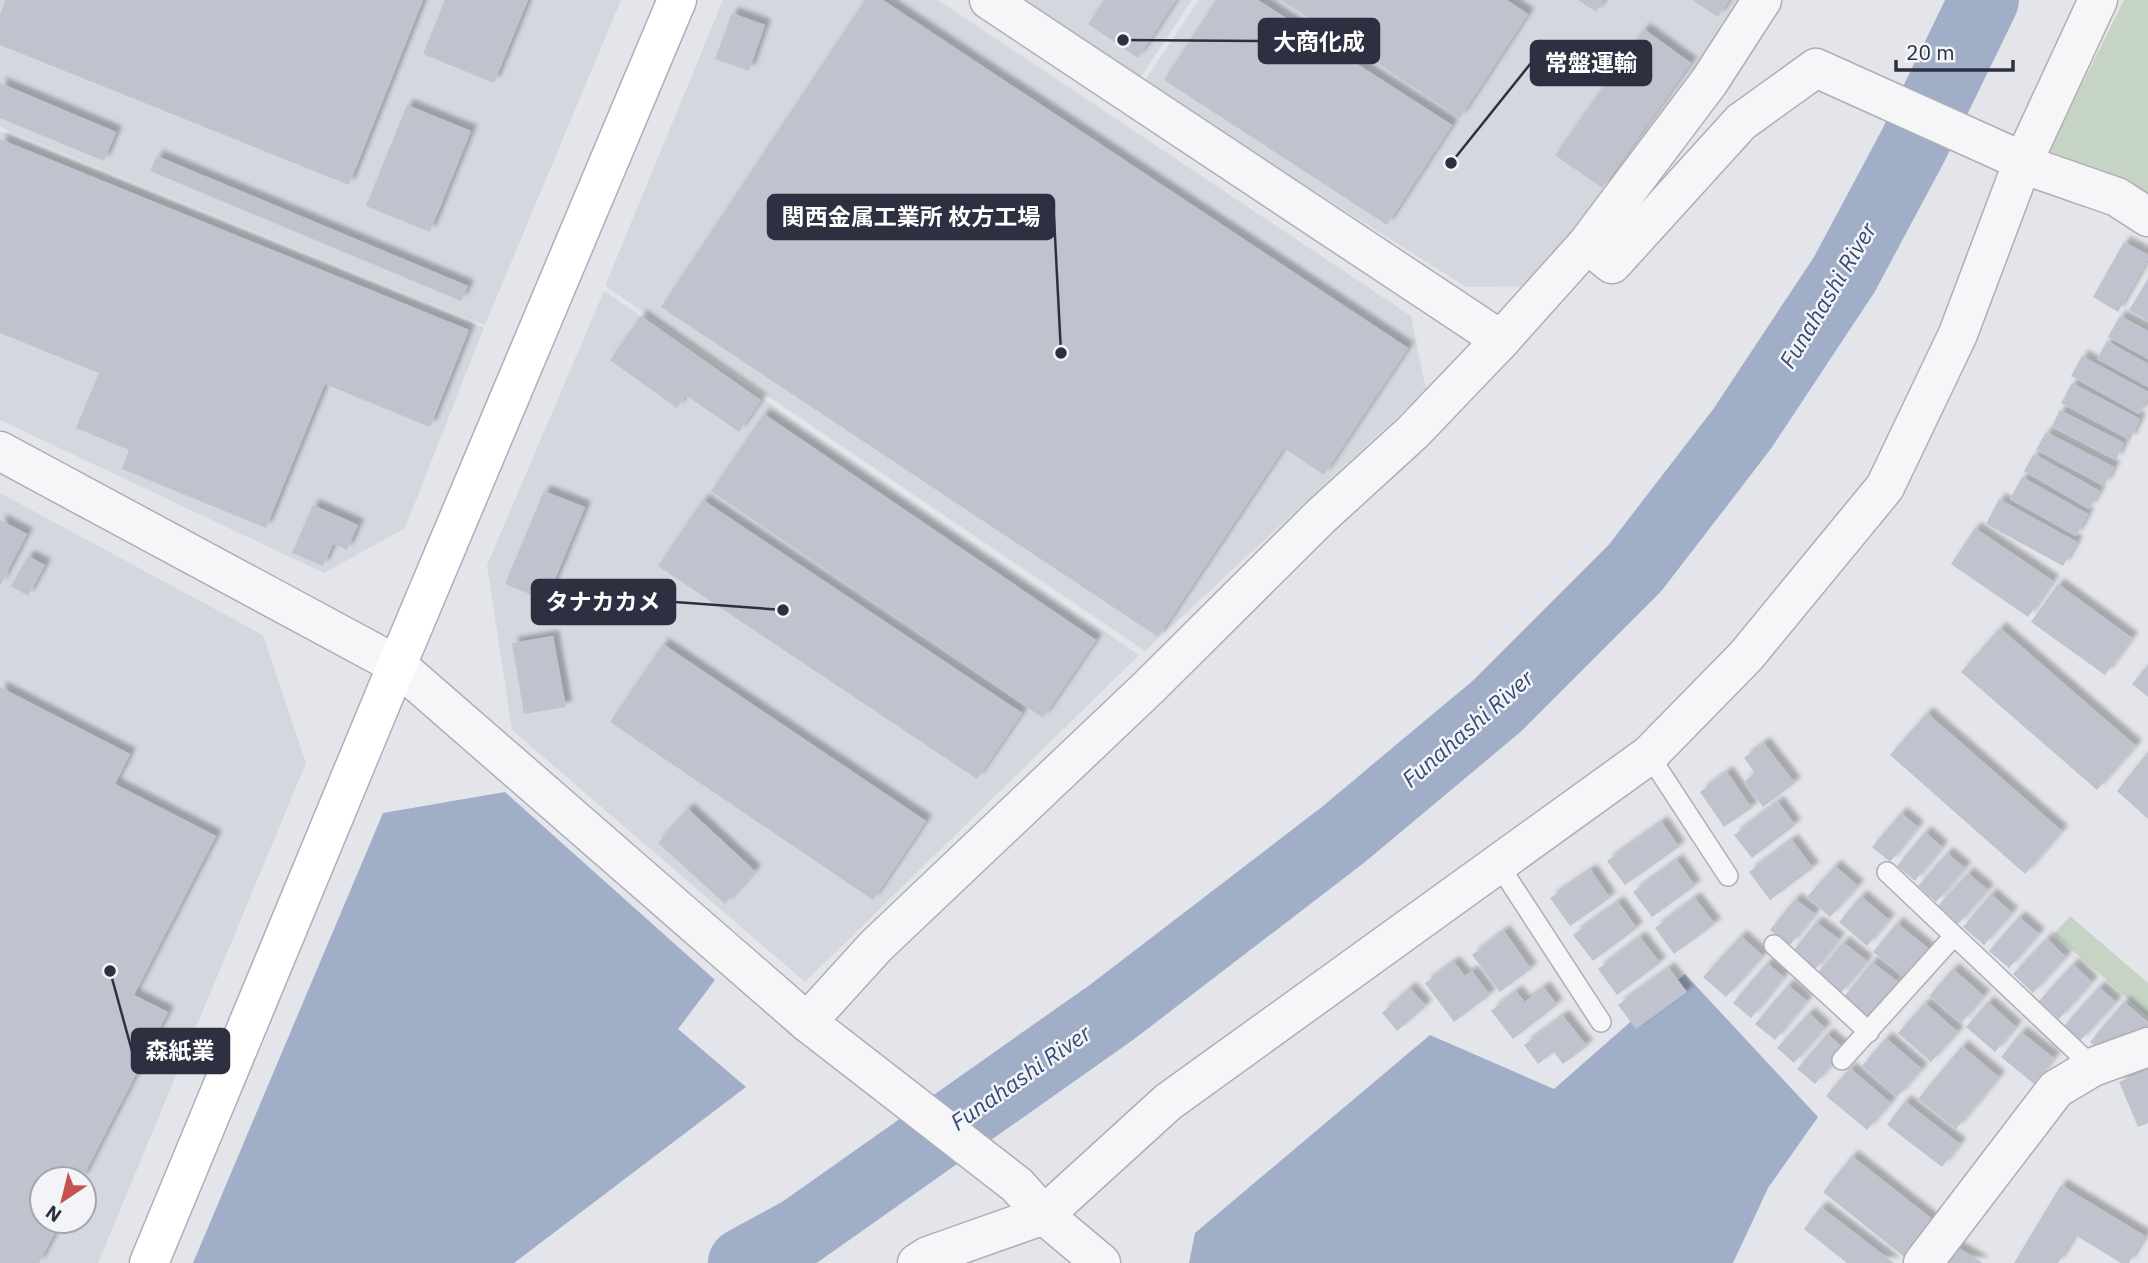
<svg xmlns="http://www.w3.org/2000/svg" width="2148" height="1263" font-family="'IBM Plex Sans','Noto Sans JP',sans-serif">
<defs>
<filter id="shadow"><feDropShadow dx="6" dy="-6" stdDeviation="2" flood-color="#0004"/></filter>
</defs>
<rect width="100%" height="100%" fill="#e3e5ea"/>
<g fill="#d5d7df" fill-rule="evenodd">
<path d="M0,0H621L485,325L0,127Z"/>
<path d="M723,0H938L1411,316L1426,390L1145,651L605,286Z"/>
<path d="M1022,0H1192L1138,81Z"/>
<path d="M1199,0H1745L1537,286L1466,287L1143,83Z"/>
<path d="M0,131L484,328L405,528L324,573L0,420Z"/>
<path d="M604,291L1139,655L805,982L512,730L487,565Z"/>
<path d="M0,493L263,635L306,763L98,1263H0ZM42,1179H84V1221H42Z"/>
</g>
<g fill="#c6d4c5">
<path d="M2124,0H2148V202L2046,156Z"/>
<path d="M2070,916L2148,983V1016L2054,934Z"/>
</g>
<g fill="#a0aec8">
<path d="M505,792L715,980L678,1029L746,1087L514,1263H193L383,813Z"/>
<path d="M1685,974L1818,1117L1768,1188L1733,1263H1189L1195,1233L1430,1035L1554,1089Z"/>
</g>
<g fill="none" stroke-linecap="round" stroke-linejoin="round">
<path stroke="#a0aec8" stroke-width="70" d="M743,1263L800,1232L1112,1012L1344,834L1497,706L1635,568L1742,429L1844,275L1913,146L1984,0"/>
</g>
<g fill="#c0c3cd" filter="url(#shadow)">
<path d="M6,0H423L349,185L0,45V14Z"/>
<path d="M445,0H528L494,83L423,54Z"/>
<path d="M865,0H883L1408,348L1324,475L1284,448L1158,637L661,307Z"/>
<path d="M1104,0H1176L1138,58L1088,24Z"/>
<path d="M1216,0H1258L1452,125L1387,225L1164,80Z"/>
<path d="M1281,0H1507L1528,14L1460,118Z"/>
<path d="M1578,0H1604L1596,12Z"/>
<path d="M1692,0H1729L1718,17Z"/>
<path d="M732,13L765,25L749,71L715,59Z"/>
<path d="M1644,29L1691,63L1602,188L1555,155Z"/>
<path d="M0,83L116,132L104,161L0,118Z"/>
<path d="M407,105L471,131L430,232L366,206Z"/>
<path d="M0,139L469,330L430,427L325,384L266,528L122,469L129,450L76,428L99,373L0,333Z"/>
<path d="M157,156L468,286L461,301L150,171Z"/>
<path d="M2124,242L2148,255V259L2118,312L2093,297Z"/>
<path d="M2148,279V321L2129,310Z"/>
<path d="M641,316L761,400L739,432L686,395L677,408L610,360Z"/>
<path d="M2120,316L2148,331V359L2108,337Z"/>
<path d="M2107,341L2148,364V387L2097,359Z"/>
<path d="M2082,356L2148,392V398L2139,414L2071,376Z"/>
<path d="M2072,383L2140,419L2130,440L2061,403Z"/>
<path d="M2060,410L2124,443L2116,460L2052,426Z"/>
<path d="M764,414L1096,640L1043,718L711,491Z"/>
<path d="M2046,432L2114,467L2104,486L2036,450Z"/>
<path d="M2034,454L2100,491L2089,509L2024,471Z"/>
<path d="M2022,477L2088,514L2076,536L2010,499Z"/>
<path d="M544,491L585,507L546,601L505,584Z"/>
<path d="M1999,499L2077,542L2063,566L1986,524Z"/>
<path d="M703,500L1022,713L977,779L658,566Z"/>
<path d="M313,505L358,525L347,550L333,544L323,566L292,553Z"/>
<path d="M0,520L27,534L0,586Z"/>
<path d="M1975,528L2053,581L2028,617L1951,564Z"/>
<path d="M28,556L45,565L28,596L11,586Z"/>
<path d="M2058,584L2132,638L2105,675L2031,622Z"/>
<path d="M2000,628L2136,746L2097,790L1961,672Z"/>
<path d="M553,636L566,707L524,714L512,643Z"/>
<path d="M663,644L926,821L873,900L610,722Z"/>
<path d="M2148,665V697L2132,684Z"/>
<path d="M0,687L130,754L115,784L216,836L134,995L168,1012L82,1179H42V1221H61L39,1263H0Z"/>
<path d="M1927,713L2062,831L2025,874L1890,755Z"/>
<path d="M1764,743L1795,783L1763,807L1744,782L1755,773L1744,758Z"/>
<path d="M2148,752V819L2117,791Z"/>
<path d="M1727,772L1752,808L1724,827L1700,792Z"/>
<path d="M1778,802L1795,825L1752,858L1734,835Z"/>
<path d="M688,809L755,871L725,904L658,843Z"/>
<path d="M1901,813L1918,827L1890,862L1872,847Z"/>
<path d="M1662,822L1679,847L1625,885L1607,861Z"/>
<path d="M1925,832L1942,847L1915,881L1897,866Z"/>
<path d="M1792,840L1813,868L1770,900L1749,872Z"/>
<path d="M1947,853L1965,868L1936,902L1918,886Z"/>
<path d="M1677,860L1695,886L1652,917L1633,892Z"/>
<path d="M1835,866L1858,886L1830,917L1807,897Z"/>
<path d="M1591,870L1610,898L1570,926L1550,898Z"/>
<path d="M1968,873L1988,890L1958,924L1938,906Z"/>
<path d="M1991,894L2012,913L1984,945L1963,927Z"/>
<path d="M1861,896L1889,920L1867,946L1839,922Z"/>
<path d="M1695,898L1715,924L1674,954L1655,928Z"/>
<path d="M1795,899L1815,914L1790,945L1770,930Z"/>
<path d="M1618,902L1637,928L1593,961L1573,935Z"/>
<path d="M2019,917L2039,934L2009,968L1989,951Z"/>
<path d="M1816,922L1839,939L1814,971L1791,954Z"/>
<path d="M1897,923L1930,950L1907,979L1873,952Z"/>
<path d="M1504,931L1531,969L1500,992L1472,955Z"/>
<path d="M1741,936L1763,956L1726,997L1703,977Z"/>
<path d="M1640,937L1660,963L1617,995L1598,969Z"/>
<path d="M2047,938L2066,957L2033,993L2013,974Z"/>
<path d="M1843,942L1867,961L1840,994L1816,975Z"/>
<path d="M1454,962L1465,976L1472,971L1490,995L1454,1022L1425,983Z"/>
<path d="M1872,962L1898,982L1869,1018L1844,997Z"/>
<path d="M1767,963L1784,977L1751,1018L1733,1003Z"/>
<path d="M2073,964L2092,982L2059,1019L2039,1001Z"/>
<path d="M1669,968L1687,992L1636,1029L1618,1005Z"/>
<path d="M1953,969L1984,996L1961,1023L1929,996Z"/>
<path d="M1788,985L1807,1001L1775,1040L1755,1024Z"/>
<path d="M1544,987L1557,1005L1513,1039L1491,1011L1516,991L1525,1002Z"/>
<path d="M2099,987L2116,1002L2080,1041L2064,1026Z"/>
<path d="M1410,988L1426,1006L1397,1031L1382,1013Z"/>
<path d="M1988,1002L2016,1027L1995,1052L1966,1027Z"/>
<path d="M2124,1002L2148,1022V1025L2130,1047L2117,1036L2102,1053L2090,1042Z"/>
<path d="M1925,1003L1958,1032L1931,1062L1898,1033Z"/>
<path d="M1809,1013L1825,1028L1794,1063L1777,1048Z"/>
<path d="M1563,1016L1587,1046L1563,1064L1554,1052L1538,1064L1524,1045Z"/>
<path d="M2021,1032L2054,1058L2034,1084L2001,1057Z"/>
<path d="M1827,1034L1845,1049L1815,1084L1797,1069Z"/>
<path d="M1886,1038L1922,1069L1897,1097L1862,1066Z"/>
<path d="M1962,1046L1999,1077L1956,1129L1918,1099Z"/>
<path d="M1850,1068L1891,1103L1867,1130L1826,1096Z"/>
<path d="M2148,1070V1123L2138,1127L2119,1082Z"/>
<path d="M1905,1101L1960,1144L1942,1167L1887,1125Z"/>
<path d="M1852,1156L1937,1223L1908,1260L1823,1192Z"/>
<path d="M2061,1185L2145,1236L2129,1263H2121L2075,1235L2058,1263H2014Z"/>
<path d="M1821,1207L1894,1263H1847L1804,1229Z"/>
<path d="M1952,1244L1983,1263H1940Z"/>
</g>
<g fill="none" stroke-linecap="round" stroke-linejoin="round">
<g stroke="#acafb7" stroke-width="22">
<g id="lane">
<path d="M1649,755L1728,876"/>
<path d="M1497,862L1601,1022"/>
<path d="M1887,872L2093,1067"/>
<path d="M1774,945L1869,1032"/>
<path d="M1842,1060L1954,936"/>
</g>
</g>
<g stroke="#acafb7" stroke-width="41">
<g id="street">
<path d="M989,0L1501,340"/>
<path d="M1587,244L1612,264L1741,122L1816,68L2007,154L2022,164L2117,197L2148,217"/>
<path d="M0,451L397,665L807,1022L1017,1185L1044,1215L1101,1263"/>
<path d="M807,1022L876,946L1148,688L1320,517L1413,432L1501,340L1587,244L1709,82L1762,0"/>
<path d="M917,1263L928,1256L1044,1215L1168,1102L1649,755L1746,656L1885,487L1958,334L2022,164L2098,0"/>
<path d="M1923,1263L2056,1089L2093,1067L2148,1047"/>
</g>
</g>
<g stroke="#acafb7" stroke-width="41">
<path id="secondary" d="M149,1263L397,665L677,0"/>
</g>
<use href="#lane" stroke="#f6f6f9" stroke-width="19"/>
<use href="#street" stroke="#f6f6f9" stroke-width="38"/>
<use href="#secondary" stroke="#fff" stroke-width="38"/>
</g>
<g text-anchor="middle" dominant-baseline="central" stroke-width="5" stroke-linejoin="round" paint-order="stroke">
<g font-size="23" font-style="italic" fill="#384a73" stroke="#f3f4f8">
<text transform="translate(1827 295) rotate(-59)">Funahashi River</text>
<text transform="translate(1467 728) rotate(-41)">Funahashi River</text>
<text transform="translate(1020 1077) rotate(-35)">Funahashi River</text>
</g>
</g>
<path fill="none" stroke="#2c3041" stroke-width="2.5" d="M1123 40L1259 41M1451 163L1531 63M1061 353L1054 217M783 610L675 602M110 971L132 1051"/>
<g fill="#2c3041" stroke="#f3f4f8" stroke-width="2.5">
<circle cx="1123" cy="40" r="7"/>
<circle cx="1451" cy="163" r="7"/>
<circle cx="1061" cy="353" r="7"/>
<circle cx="783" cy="610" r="7"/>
<circle cx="110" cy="971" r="7"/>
</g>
<g fill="#2c3041" stroke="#2c3041" stroke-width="2.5">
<rect x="1259" y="19" width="120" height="44" rx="7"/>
<rect x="1531" y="41" width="120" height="44" rx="7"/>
<rect x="768" y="195" width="286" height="44" rx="7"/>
<rect x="532" y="580" width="143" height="44" rx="7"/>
<rect x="132" y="1029" width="97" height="44" rx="7"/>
</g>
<g font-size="23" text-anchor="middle" font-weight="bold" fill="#fff">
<text x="1319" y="50">大商化成</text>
<text x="1591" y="71">常盤運輸</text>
<text x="911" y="225">関西金属工業所 枚方工場</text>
<text x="603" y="610">タナカカメ</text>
<text x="180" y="1059">森紙業</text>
</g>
<g transform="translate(63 1200) rotate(215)"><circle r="33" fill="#f3f4f8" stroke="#a3a6af" stroke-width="2"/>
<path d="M0-5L12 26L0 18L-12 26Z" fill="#c65151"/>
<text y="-10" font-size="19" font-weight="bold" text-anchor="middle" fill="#2c3041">N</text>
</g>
<path d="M1896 60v10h117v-10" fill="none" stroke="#2c3041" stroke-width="3.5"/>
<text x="1906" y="60" font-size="21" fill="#2c3041" stroke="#f3f4f8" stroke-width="5" paint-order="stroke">20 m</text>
</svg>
